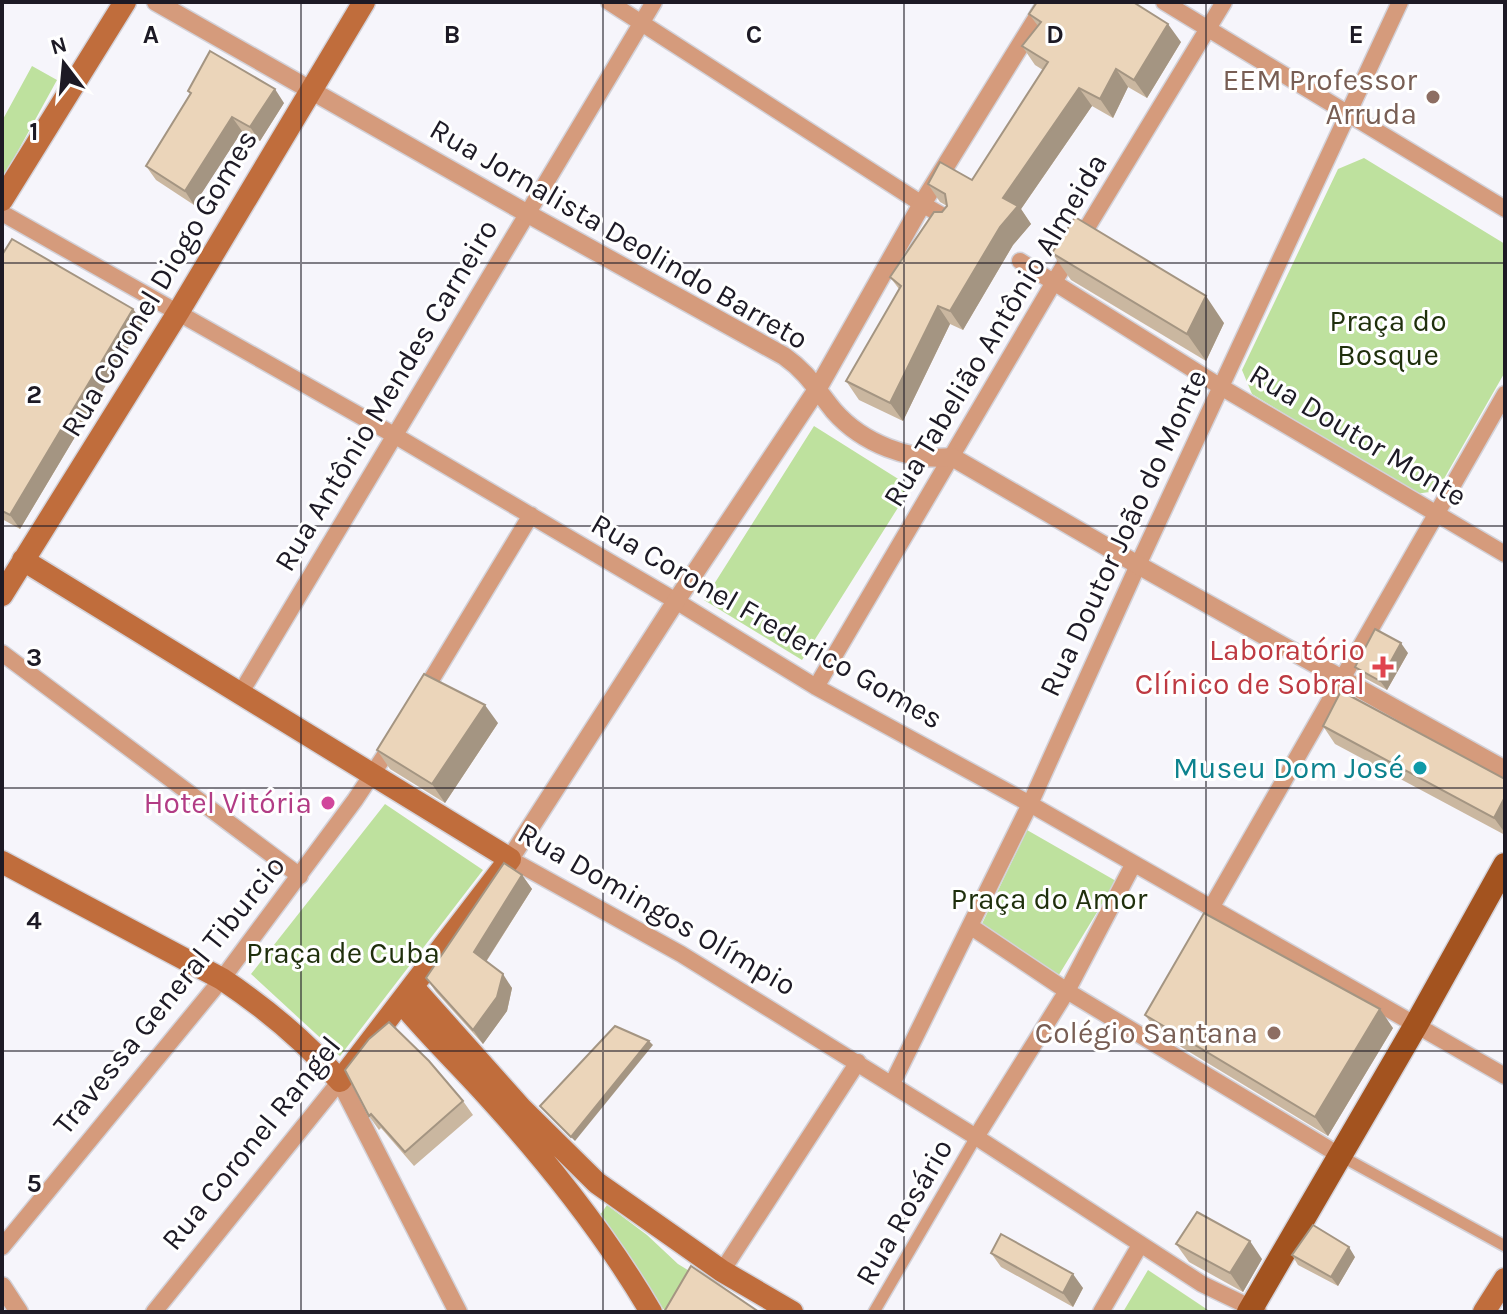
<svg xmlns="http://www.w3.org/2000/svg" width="1507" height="1314" font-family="Karla,sans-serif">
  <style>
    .green { fill: #bee19e }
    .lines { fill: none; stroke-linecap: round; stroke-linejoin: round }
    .pedestrian-casing { stroke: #d3d2d9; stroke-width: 14 }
    .minor-casing { stroke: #d3d2d9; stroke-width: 19 }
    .tertiary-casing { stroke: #d3d2d9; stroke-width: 21 }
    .secondary-casing { stroke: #d3d2d9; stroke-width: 25 }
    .primary-casing { stroke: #d3d2d9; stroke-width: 27 }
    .pedestrian { stroke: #d59b7c; stroke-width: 11 }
    .minor { stroke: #d59b7c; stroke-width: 16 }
    .tertiary { stroke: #d59b7c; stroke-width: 18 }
    .secondary { stroke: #c06d3c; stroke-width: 22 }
    .primary { stroke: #a3531f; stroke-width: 24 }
    .wall { fill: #cab7a0 }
    .shaded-wall { fill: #a49582 }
    .building { fill: #ebd5ba; stroke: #a49582; stroke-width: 2 }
    .grid { fill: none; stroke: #1d1a25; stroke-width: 2; stroke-opacity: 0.55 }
    .education-dot { fill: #8d6e63; stroke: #fff; stroke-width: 3 }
    .health-dot { fill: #e0444e; stroke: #fff; stroke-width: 3 }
    .culture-dot { fill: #0f9aa8; stroke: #fff; stroke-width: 3 }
    .hotel-dot { fill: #d1479c; stroke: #fff; stroke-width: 3 }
    .labels { text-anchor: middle; stroke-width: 6; stroke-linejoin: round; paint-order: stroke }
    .education-label { font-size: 30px; fill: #785e54; stroke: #fff; text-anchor: end }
    .street-label { font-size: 30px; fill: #1d1a25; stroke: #fff }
    .park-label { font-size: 30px; fill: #1f2f0c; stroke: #fff }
    .health-label { font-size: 30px; fill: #be3a42; stroke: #fff; text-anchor: end }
    .culture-label { font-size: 30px; fill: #0d838f; stroke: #fff; text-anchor: end }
    .hotel-label { font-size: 30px; fill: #b23c85; stroke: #fff; text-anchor: end }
    .grid-label { font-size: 26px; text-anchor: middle; font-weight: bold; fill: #1d1a25; stroke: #fff; stroke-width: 6; stroke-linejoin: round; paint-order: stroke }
  </style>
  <rect width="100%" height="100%" fill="#f6f5fb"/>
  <path class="green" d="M32,66L57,80L2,180V121Z
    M1364,158L1505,244V372L1437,491L1415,494L1252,394L1242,370L1338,169Z
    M814,426L911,487L802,660L704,600Z
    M385,804L483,870L340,1056L251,974Z
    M1027,830L1116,881L1057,978L979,930Z
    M607,1205L647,1235L678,1264L756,1312H666L613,1247L598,1218Z
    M1148,1270L1211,1312H1123Z"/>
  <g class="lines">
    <defs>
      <path id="pedestrian" d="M1339,1155L1505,1246
        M874,1312L976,1137"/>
      <path id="minor" d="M609,2L922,204L950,220
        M1164,2L1505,209
        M2,213L394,435L676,601L816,687L1030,804L1505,1076
        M1020,261L1221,387L1505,554
        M2,653L300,876
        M816,687L1054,282L1224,2
        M240,694L654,2
        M422,695L531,515
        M510,859L681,954L976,1137L1202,1284L1258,1311
        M1211,908L1505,394
        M970,926L1067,991L1339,1155
        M892,1084L1030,804L1138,565L1400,2
        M976,1137L1067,991L1133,865
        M2,1247L222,979L355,800L393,743
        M722,1271L858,1062
        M154,1312L340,1081
        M1101,1312L1140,1245"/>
      <path id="tertiary" d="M156,2L528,214L784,356C808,373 816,389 834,411C862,443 910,462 952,457L1138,565L1505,770
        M510,859L676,601L818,388L922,204L1047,2
        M340,1081L458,1312
        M2,1286L19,1312"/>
      <path id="secondary" d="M2,200L125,2
        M2,595L179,311L364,2
        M2,862L222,979C264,1007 307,1043 340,1081L510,859L23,560
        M413,987L521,1108L597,1183L722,1271L792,1312
        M402,1003C430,1037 463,1068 493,1102C551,1166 607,1237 651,1312
        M1484,1312L1505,1279"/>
      <path id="primary" d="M1249,1312L1416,1025L1505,865"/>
    </defs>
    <use href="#pedestrian" class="pedestrian-casing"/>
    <use href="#minor" class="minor-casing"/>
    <use href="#tertiary" class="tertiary-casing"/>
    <use href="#secondary" class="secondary-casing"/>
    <use href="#primary" class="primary-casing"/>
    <use href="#pedestrian" class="pedestrian"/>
    <use href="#minor" class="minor"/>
    <use href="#tertiary" class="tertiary"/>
    <use href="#secondary" class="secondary"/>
    <use href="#primary" class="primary"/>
  </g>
  <path class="wall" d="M1029,14L1181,42L1147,98L1128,87L1113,118L1092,106L1021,209L1031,224L1013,245L963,330L950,324L903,421L859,400L846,381L899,289L890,277L947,206L940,202L928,184L972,180L1043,70L1035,65L1022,46L1038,26Z
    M188,91L284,103L260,141L242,131L194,205L156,180L146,166L190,94Z
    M1052,253L1224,323L1206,361L1071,280Z
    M2,255L133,309L143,323L20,529L2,519Z
    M1408,653L1387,690L1361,676L1355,667Z
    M498,723L445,803L390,769L377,750Z
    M1323,726L1505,779V835L1335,744Z
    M522,875L532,889L486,962L512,988L507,1011L483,1044L436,992L426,978Z
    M1145,1015L1393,1028L1328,1136L1158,1033Z
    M345,1070L463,1101L473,1115L414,1166L381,1128L379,1130L369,1116Z
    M1176,1244L1262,1259L1243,1292L1189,1262Z
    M991,1253L1083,1288L1073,1307L1001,1267Z
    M1292,1255L1355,1257L1338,1286L1298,1265Z"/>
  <path class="shaded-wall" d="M1168,24L1181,42L1147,98L1134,80Z
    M1116,69L1128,87L1113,118L1100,99Z
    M1079,88L1092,106L1021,209L1031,224L1013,245L963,330L950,311L1003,198Z
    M275,89L284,103L260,141L250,127Z
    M232,117L242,131L194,205L185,191Z
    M1206,296L1224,323L1206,361L1187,334Z
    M938,306L950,324L903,421L890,403Z
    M133,309L143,323L20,529L10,515Z
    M1401,643L1408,653L1387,690L1380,681Z
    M485,705L498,723L445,803L432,784Z
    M1505,797V833L1494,818Z
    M522,875L532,889L483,966L474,952Z
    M503,974L512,988L507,1011L483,1044L473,1030Z
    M1380,1009L1393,1028L1328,1136L1315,1117Z
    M649,1041L653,1045L575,1141L571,1137Z
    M1250,1241L1262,1259L1243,1292L1230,1273Z
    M1349,1247L1355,1257L1338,1286L1331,1277Z
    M1073,1274L1083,1288L1073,1307L1063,1293Z"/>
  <path class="building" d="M1037,2H1133L1168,24L1134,80L1116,69L1100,99L1079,88L1003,198L1018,206L1000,227L950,311L938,306L890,403L846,381L901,286L890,277L934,212H942L947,206L945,194L928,184L940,162L972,180L1048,62L1022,46L1041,22L1029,14Z
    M210,51L275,89L250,127L232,117L185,191L146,166L191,93L188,91Z
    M1075,217L1206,296L1187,334L1052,253Z
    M12,239L133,309L10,515L2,511V255Z
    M1375,629L1401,643L1380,681L1355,667Z
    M424,674L485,705L432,784L377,750Z
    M1341,691L1505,779V797L1494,818L1323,726Z
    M504,863L522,875L474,952L503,974L497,997L473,1030L426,978Z
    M1204,913L1380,1009L1315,1117L1145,1015Z
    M389,1022L429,1061L463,1101L405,1152L371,1114L369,1116L345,1070L369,1039Z
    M615,1026L649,1041L571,1137L540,1106Z
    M1197,1212L1250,1241L1230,1273L1176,1244Z
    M1313,1225L1349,1247L1331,1277L1292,1255Z
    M1001,1234L1073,1274L1063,1293L991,1253Z
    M691,1266L759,1312H664Z"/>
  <path class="grid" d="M301,2V1312M603,2V1312M904,2V1312M1206,2V1312M2,263H1505M2,526H1505M2,788H1505M2,1051H1505"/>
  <g class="education-dot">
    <circle cx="1433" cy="97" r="8"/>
    <circle cx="1274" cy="1033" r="8"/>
  </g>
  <path class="health-dot" d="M1379 655h8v8h8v8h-8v8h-8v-8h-8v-8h8z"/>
  <circle class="culture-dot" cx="1420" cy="768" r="8"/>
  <circle class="hotel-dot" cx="328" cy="803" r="8"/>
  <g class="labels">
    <g class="education-label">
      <text x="1417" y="90">EEM Professor<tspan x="1417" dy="34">Arruda</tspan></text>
      <text x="1258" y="1043">Colégio Santana</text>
    </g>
    <g class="street-label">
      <text transform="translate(619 234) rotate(30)" y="10">Rua Jornalista Deolindo Barreto</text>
      <text transform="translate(159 283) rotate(-59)" y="10">Rua Coronel Diogo Gomes</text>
      <text transform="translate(995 330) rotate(-59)" y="10">Rua Tabelião Antônio Almeida</text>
      <text transform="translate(386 395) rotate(-59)" y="10">Rua Antônio Mendes Carneiro</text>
      <text transform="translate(1358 435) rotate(31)" y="10">Rua Doutor Monte</text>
      <text transform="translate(1123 533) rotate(-65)" y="10">Rua Doutor João do Monte</text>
      <text transform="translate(767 621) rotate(30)" y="10">Rua Coronel Frederico Gomes</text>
      <text transform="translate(657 909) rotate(30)" y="10">Rua Domingos Olímpio</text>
      <text transform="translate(169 995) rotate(-51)" y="10">Travessa General Tiburcio</text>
      <text transform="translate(251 1143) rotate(-51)" y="10">Rua Coronel Rangel</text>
      <text transform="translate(904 1212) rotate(-60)" y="10">Rua Rosário</text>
    </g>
    <g class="park-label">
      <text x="1388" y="331">Praça do<tspan x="1388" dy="34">Bosque</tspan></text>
      <text x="1049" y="909">Praça do Amor</text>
      <text x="343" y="963">Praça de Cuba</text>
    </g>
    <g class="health-label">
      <text x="1365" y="660">Laboratório<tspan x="1365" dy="34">Clínico de Sobral</tspan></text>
    </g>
    <g class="culture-label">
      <text x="1404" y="778">Museu Dom José</text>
    </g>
    <g class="hotel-label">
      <text x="312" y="813">Hotel Vitória</text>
    </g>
  </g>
  <g class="grid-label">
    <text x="151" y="43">A</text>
    <text x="452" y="43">B</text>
    <text x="754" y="43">C</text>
    <text x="1055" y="43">D</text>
    <text x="1356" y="43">E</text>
    <text x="34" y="140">1</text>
    <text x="34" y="403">2</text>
    <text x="34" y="666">3</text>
    <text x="34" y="929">4</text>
    <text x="34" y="1192">5</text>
  </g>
  <rect width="1507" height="1314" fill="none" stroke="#1d1a25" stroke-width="8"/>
  <g transform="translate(64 64) rotate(344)" stroke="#ffffff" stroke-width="6" paint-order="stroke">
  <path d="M0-6L14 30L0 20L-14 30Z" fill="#1d1a25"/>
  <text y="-12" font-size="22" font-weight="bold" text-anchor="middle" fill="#1d1a25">N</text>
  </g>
</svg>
